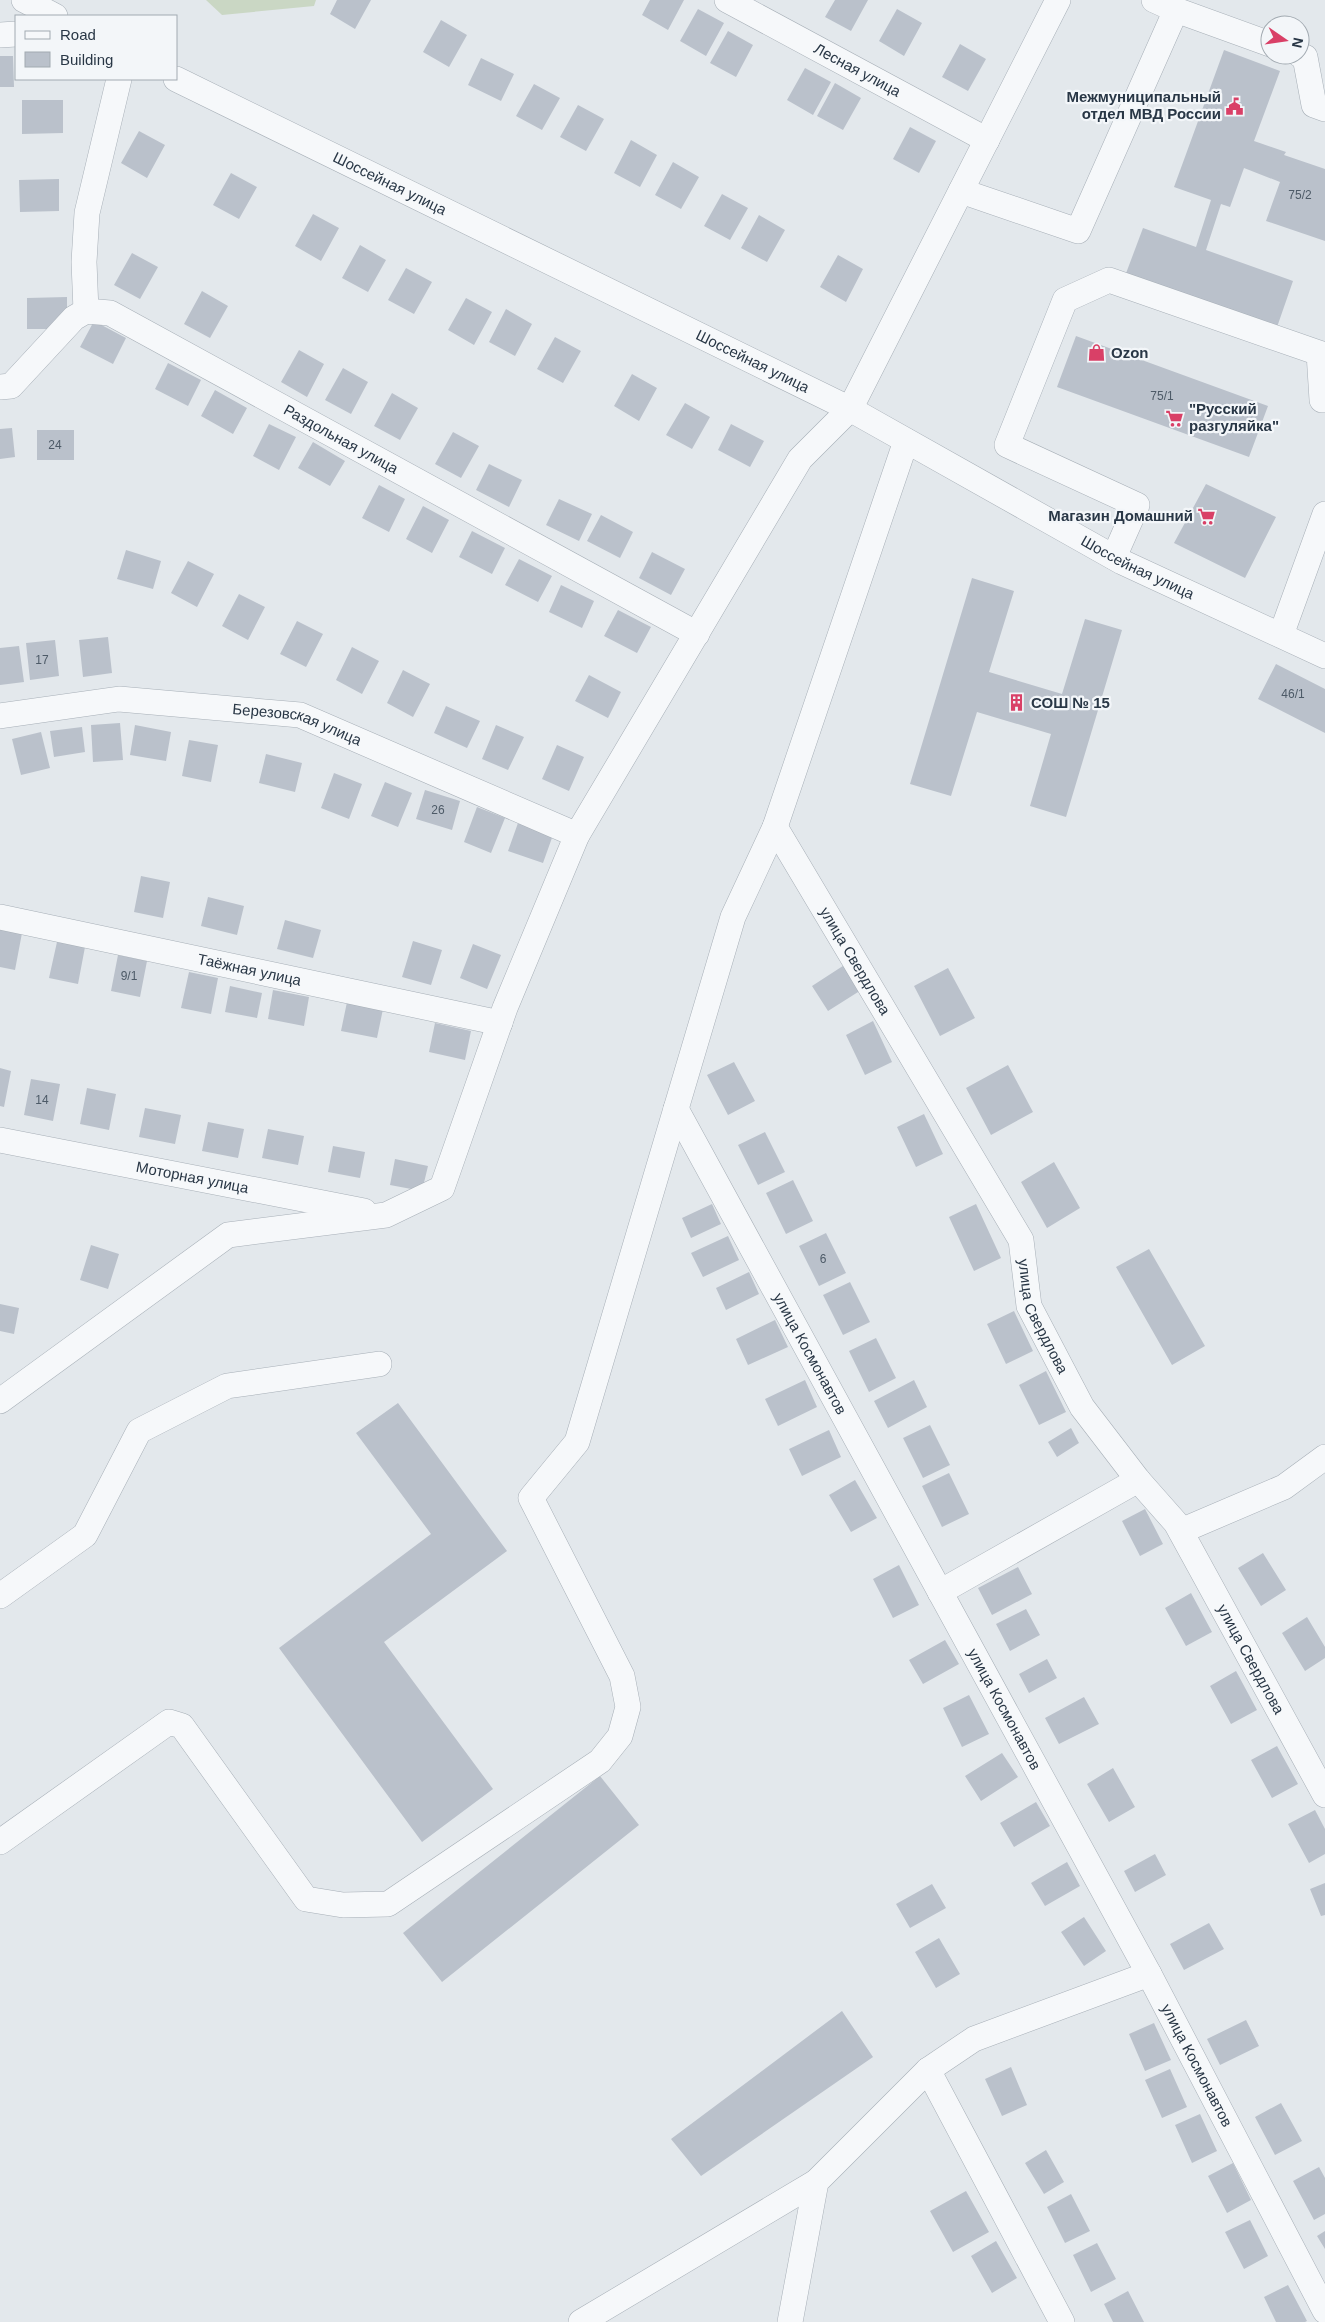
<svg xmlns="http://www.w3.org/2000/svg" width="1325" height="2322" font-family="Helvetica,sans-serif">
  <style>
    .green { fill: #cad7c4 }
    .building { fill: #bac1cb }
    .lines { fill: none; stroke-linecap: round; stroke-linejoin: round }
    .minor-casing { stroke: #a7afb7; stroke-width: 26 }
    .minor { stroke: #f6f8fa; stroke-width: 25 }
    .labels { text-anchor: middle; stroke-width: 4.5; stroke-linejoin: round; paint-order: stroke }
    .number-label { font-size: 12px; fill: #4d5a67 }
    .street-label { font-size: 15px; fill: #293746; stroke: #f3f6f9 }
    .poi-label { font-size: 15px; font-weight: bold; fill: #293746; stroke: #f3f6f9; text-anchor: start }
  </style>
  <rect width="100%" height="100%" fill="#e3e8ec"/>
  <path class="green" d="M206,0H316L314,6L222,15Z"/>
  <path class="building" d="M337,0H371L355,29L330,14Z
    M650,0H684L668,30L642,15Z
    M835,0H868L851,31L825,17Z
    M698,9L724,23L706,56L680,41Z
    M897,9L922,23L904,56L879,41Z
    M441,20L467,35L449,67L423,52Z
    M728,31L753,45L736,77L710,63Z
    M960,44L986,59L968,91L942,77Z
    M1224,50L1280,71L1254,141L1286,152L1284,155L1325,169V241L1266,221L1280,182L1244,168L1230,207L1221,204L1206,250L1293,281L1276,330L1125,276L1143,228L1196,247L1211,200L1174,187Z
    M0,56H13L14,87H0Z
    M481,58L514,74L501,101L468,85Z
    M805,68L831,82L813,115L787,100Z
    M835,83L861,98L843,130L817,116Z
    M534,84L560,98L542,130L516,116Z
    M22,100H63V133L22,134Z
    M578,105L604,119L586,151L560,137Z
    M910,127L936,141L919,173L893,159Z
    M139,131L165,145L147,178L121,163Z
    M631,140L657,155L640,187L614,173Z
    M673,162L699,177L681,209L655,195Z
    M231,173L257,187L239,219L213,205Z
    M59,179V211L20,212L19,180Z
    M722,194L748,208L730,240L704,226Z
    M313,214L339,228L321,261L295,246Z
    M759,215L785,230L767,262L741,248Z
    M360,245L386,260L368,292L342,278Z
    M132,253L158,267L140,299L114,285Z
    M838,255L863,269L846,302L820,287Z
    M406,268L432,282L414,314L388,300Z
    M202,291L228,306L210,338L184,324Z
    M67,297V329H27V298Z
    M466,298L492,312L474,345L448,330Z
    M506,309L532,324L515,356L489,342Z
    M94,321L126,338L113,364L80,347Z
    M1076,336L1268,406L1249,457L1057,387Z
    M555,337L581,351L563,383L537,369Z
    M299,350L324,364L307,397L281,382Z
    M168,363L201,380L188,406L155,389Z
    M343,368L368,382L351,414L325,400Z
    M632,374L657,388L639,421L614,406Z
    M215,390L247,408L233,434L201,416Z
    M392,393L418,408L400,440L374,426Z
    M685,403L710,417L692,449L666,435Z
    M269,424L296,437L279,470L253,456Z
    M731,424L764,441L750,467L718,450Z
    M12,428L15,457L0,459V429Z
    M37,430H74V460H37Z
    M453,432L479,446L461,478L435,464Z
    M313,442L345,461L330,486L298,468Z
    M489,464L522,480L509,507L476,490Z
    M1206,484L1276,517L1245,578L1174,543Z
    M379,485L405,499L389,532L362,518Z
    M559,499L592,514L579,541L546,525Z
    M423,506L449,520L432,553L406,539Z
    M601,515L633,532L620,558L587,541Z
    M472,531L505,548L492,574L459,557Z
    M126,550L161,561L153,589L117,579Z
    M652,552L685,569L671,595L639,578Z
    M519,559L552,576L538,602L505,585Z
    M188,561L214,574L197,607L171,593Z
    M972,578L1014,591L989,672L1062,694L1085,619L1122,630L1066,817L1030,806L1051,734L977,712L951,796L910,784Z
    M561,585L594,601L582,628L549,612Z
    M239,594L265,607L248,640L222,626Z
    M618,610L651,627L637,653L604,636Z
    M297,621L323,634L306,667L280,654Z
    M108,637L112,673L83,677L79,640Z
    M55,640L59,676L30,680L26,643Z
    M19,646L24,682L0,685V648Z
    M352,647L379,661L362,694L336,680Z
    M1276,664L1325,689V733L1258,699Z
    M403,670L430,684L413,717L387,703Z
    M589,675L621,692L608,718L575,701Z
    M446,706L480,721L467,748L434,733Z
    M120,723L123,760L93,762L91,725Z
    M135,725L171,732L166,761L130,755Z
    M496,725L524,737L508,770L482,759Z
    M82,727L85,752L54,757L50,731Z
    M41,732L50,768L21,775L12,739Z
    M189,740L218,745L211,782L182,776Z
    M557,745L584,757L569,791L542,779Z
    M266,754L302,763L295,792L259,783Z
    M334,773L362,784L349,819L321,808Z
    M385,782L412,793L398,827L371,816Z
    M425,790L460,801L452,830L416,819Z
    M477,807L505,818L491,853L464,842Z
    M518,823L553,835L543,863L508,851Z
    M141,876L170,882L163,918L134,912Z
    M208,897L244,906L237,935L201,926Z
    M285,920L321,930L313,958L277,949Z
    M0,929L22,933L15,970L0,967Z
    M413,941L442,950L431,985L402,977Z
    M57,942L85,947L78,984L49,978Z
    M473,944L501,955L487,989L460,978Z
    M118,955L147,961L140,997L111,991Z
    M849,962L866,987L828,1011L812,986Z
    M948,968L975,1018L940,1036L914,986Z
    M189,972L218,978L211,1014L181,1008Z
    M230,986L262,993L257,1018L225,1012Z
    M273,990L309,997L304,1026L268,1019Z
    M347,1002L383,1009L377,1038L341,1031Z
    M873,1021L892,1062L865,1075L846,1035Z
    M435,1023L471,1031L465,1060L429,1052Z
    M734,1062L755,1101L728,1115L707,1075Z
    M1008,1065L1033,1112L991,1135L966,1088Z
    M0,1068L11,1071L4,1107L0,1106Z
    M31,1079L60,1084L53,1121L24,1115Z
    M87,1088L116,1094L109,1130L80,1124Z
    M145,1108L181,1115L175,1144L139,1137Z
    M924,1114L943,1154L916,1167L897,1127Z
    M208,1122L244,1129L238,1158L202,1151Z
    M268,1129L304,1136L298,1165L262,1158Z
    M765,1132L785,1172L758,1185L738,1145Z
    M333,1146L365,1152L360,1178L328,1172Z
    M395,1159L428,1166L422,1191L390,1185Z
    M1054,1162L1080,1208L1047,1228L1021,1182Z
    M793,1180L813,1221L786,1234L766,1193Z
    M712,1204L721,1224L691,1238L682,1218Z
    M976,1204L1001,1258L974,1271L949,1217Z
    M826,1233L846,1273L819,1286L799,1246Z
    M728,1236L739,1260L703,1277L691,1253Z
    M91,1245L119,1254L108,1289L80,1280Z
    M1149,1249L1205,1346L1172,1365L1116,1267Z
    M749,1272L759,1294L726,1310L716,1288Z
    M850,1282L870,1322L843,1335L823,1295Z
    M0,1304L19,1308L14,1334L0,1331Z
    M1014,1311L1033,1351L1006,1364L987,1324Z
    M775,1320L788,1347L748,1365L736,1339Z
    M876,1338L896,1378L869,1392L849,1351Z
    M1046,1371L1066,1412L1039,1425L1019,1385Z
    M805,1380L817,1407L778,1426L765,1399Z
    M914,1380L927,1407L888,1428L874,1401Z
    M398,1403L507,1551L384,1642L493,1789L422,1842L279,1648L431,1534L356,1433Z
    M930,1425L950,1465L923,1478L903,1438Z
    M1071,1428L1079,1443L1057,1457L1048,1442Z
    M829,1430L841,1457L802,1476L789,1449Z
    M949,1473L969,1514L942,1527L922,1486Z
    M855,1480L877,1518L851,1532L829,1495Z
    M1145,1509L1163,1544L1140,1556L1122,1521Z
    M1263,1553L1286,1590L1261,1606L1238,1568Z
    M899,1565L919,1605L893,1618L873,1579Z
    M1018,1567L1032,1594L992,1615L978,1588Z
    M1191,1593L1212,1632L1186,1646L1165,1608Z
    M1026,1609L1040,1635L1010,1651L996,1624Z
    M1307,1617L1325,1647V1658L1305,1671L1282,1633Z
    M945,1640L959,1664L923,1684L909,1660Z
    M1047,1659L1057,1678L1029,1693L1019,1674Z
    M1236,1671L1257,1710L1231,1724L1210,1686Z
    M969,1695L989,1734L962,1747L943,1708Z
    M1084,1697L1099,1724L1059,1744L1045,1718Z
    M1277,1746L1298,1784L1272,1798L1251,1760Z
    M1002,1753L1018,1777L981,1801L965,1776Z
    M1113,1768L1135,1807L1109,1822L1087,1784Z
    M600,1776L639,1825L442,1982L403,1933Z
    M1036,1802L1050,1826L1014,1847L1000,1823Z
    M1315,1810L1325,1829V1854L1309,1863L1288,1824Z
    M1155,1854L1166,1875L1135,1892L1124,1871Z
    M1067,1862L1080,1886L1045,1906L1031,1883Z
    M1325,1883V1915L1321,1916L1310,1889Z
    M932,1884L946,1908L910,1928L896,1904Z
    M1084,1917L1106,1951L1084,1966L1061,1932Z
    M1209,1923L1224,1949L1184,1970L1170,1944Z
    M939,1938L960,1974L936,1988L915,1952Z
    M842,2011L873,2057L701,2176L671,2139Z
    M1246,2020L1259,2046L1220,2065L1207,2039Z
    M1154,2023L1171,2060L1145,2071L1129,2034Z
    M1011,2067L1027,2105L1002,2116L985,2079Z
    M1170,2069L1187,2107L1162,2118L1145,2080Z
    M1281,2103L1302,2141L1275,2155L1255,2117Z
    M1200,2114L1217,2151L1192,2163L1175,2125Z
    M1046,2150L1064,2182L1044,2194L1025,2163Z
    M1233,2163L1251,2200L1227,2213L1208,2176Z
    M1319,2167L1325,2178V2214L1314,2220L1293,2181Z
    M966,2191L989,2232L953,2252L930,2211Z
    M1071,2194L1090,2231L1065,2243L1047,2207Z
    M1250,2220L1268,2256L1244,2269L1225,2232Z
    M1325,2231V2249L1317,2236Z
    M996,2241L1017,2278L992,2293L971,2256Z
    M1097,2243L1116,2279L1091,2292L1073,2255Z
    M1288,2285L1307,2321L1305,2322H1276L1264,2297Z
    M1128,2291L1144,2322H1113L1104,2304Z"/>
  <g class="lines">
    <defs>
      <g id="minor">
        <path d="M24,0L55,16"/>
        <path id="s1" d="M727,0L987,140"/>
        <path d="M1176,10L1270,44"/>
        <path d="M0,35L16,34"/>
        <path d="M1300,55L1305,57L1314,105L1325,109"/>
        <path id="s2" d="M176,79L850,409L1122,562L1325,656"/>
        <path d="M961,191L1078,231L1176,10L1154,0"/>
        <path d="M86,311L84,262L87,213L119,79"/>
        <path id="s3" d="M0,387L11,386L74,318L86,311L110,313L697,634"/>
        <path d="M1114,557L1137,505L1007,445L1065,300L1109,280L1319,353L1322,400H1325"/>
        <path d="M1281,635L1325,514"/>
        <path id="s4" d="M0,716L119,699L300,715L577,835"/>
        <path id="s5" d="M775,827L1021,1240L1029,1306L1082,1407L1138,1480L1176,1523L1325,1795"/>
        <path id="s6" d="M0,917L500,1023"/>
        <path id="s7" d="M676,1109L1149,1974L1325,2311"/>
        <path id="s8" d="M0,1140L364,1211"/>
        <path d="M0,1401L228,1235L386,1215L442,1188L505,1008L577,835L800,459L850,409L1058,0"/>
        <path d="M1181,1531L1284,1487L1325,1457"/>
        <path d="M940,1592L1138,1480"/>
        <path d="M0,1596L85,1535L139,1431L227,1386L379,1364"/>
        <path d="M0,1842L169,1722L182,1726L306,1899L343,1905L388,1904L600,1761L620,1736L628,1707L622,1676L531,1498L577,1442L733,917L775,827L906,441"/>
        <path d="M928,2070L1062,2322"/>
        <path d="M581,2322L816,2182"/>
        <path d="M790,2322L816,2182L928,2070L974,2039L1149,1974"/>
      </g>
    </defs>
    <use href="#minor" class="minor-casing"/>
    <use href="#minor" class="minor"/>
  </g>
  <defs>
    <symbol id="civic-bare" viewBox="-9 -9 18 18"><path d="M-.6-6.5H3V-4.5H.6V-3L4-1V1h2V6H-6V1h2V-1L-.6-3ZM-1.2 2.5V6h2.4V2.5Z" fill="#d94067" stroke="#f3f6f9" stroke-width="2.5" paint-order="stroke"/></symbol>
    <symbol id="shop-bare" viewBox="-9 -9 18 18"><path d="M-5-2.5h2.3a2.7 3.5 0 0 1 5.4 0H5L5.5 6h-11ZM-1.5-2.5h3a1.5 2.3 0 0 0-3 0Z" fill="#d94067" stroke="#f3f6f9" stroke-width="2.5" paint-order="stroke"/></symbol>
    <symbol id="supermarket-bare" viewBox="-9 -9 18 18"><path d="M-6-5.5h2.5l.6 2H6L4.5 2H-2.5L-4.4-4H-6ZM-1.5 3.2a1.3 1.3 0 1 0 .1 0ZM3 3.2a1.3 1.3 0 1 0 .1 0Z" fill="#d94067" stroke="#f3f6f9" stroke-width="2.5" paint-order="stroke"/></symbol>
    <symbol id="building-bare" viewBox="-9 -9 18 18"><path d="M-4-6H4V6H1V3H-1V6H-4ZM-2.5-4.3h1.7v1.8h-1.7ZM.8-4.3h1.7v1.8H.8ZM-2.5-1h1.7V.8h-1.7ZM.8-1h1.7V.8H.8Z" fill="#d94067" stroke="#f3f6f9" stroke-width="2.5" paint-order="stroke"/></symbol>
  </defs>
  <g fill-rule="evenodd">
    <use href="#civic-bare" x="1222" y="94" width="25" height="25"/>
    <use href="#shop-bare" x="1084" y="340" width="25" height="25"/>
    <use href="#supermarket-bare" x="1162" y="406" width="25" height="25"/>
    <use href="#supermarket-bare" x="1194" y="504" width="25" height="25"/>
    <use href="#building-bare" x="1004" y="690" width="25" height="25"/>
  </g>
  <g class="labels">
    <g class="number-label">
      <text x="1300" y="199">75/2</text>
      <text x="1162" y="400">75/1</text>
      <text x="55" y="449">24</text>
      <text x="42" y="664">17</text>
      <text x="1293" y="698">46/1</text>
      <text x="438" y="814">26</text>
      <text x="129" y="980">9/1</text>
      <text x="42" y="1104">14</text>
      <text x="823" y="1263">6</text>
    </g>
    <g class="street-label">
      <text dy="5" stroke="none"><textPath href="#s1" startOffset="148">Лесная улица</textPath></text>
      <text dy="5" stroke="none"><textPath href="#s2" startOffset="238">Шоссейная улица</textPath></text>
      <text dy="5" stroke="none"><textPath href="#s2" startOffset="642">Шоссейная улица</textPath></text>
      <text dy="5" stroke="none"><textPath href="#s3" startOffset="405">Раздольная улица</textPath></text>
      <text dy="5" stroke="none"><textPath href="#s2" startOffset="1079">Шоссейная улица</textPath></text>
      <text dy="5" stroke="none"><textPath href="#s4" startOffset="301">Березовская улица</textPath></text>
      <text dy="5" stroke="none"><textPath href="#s5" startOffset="156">улица Свердлова</textPath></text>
      <text dy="5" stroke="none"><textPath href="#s6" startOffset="255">Таёжная улица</textPath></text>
      <text dy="5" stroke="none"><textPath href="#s8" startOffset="196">Моторная улица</textPath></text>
      <text dy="5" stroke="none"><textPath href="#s5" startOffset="561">улица Свердлова</textPath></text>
      <text dy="5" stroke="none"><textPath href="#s7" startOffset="279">улица Космонавтов</textPath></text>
      <text dy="5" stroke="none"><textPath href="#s5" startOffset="966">улица Свердлова</textPath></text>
      <text dy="5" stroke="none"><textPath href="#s7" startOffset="684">улица Космонавтов</textPath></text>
      <text dy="5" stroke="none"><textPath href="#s7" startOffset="1089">улица Космонавтов</textPath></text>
    </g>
    <g class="poi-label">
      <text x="1221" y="102" text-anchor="end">Межмуниципальный<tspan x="1221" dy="17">отдел МВД России</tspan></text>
      <text x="1111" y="358">Ozon</text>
      <text x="1189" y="414">"Русский<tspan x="1189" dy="17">разгуляйка"</tspan></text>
      <text x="1193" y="521" text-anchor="end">Магазин Домашний</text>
      <text x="1031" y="708">СОШ № 15</text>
    </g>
  </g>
  <rect x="15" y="15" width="162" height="65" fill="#f3f6f9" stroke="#a2aab1"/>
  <rect x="25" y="31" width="25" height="8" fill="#f6f8fa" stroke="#a2aab1"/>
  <text x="60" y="40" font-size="15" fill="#293746">Road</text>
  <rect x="25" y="52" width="25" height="15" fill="#bac1cb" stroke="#a2aab1"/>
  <text x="60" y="65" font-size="15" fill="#293746">Building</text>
  <g transform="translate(1285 40) rotate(103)"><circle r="24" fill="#f3f6f9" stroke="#a2aab1"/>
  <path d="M0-4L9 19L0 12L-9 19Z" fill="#d94067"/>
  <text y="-8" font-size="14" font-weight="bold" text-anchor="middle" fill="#293746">N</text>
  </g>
</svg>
